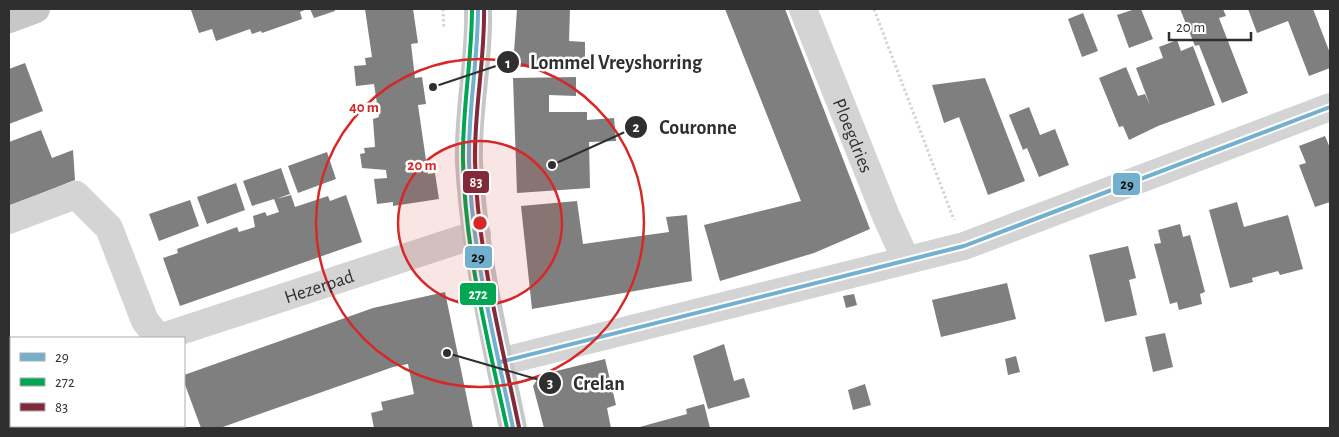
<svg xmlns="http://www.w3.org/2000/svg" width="1339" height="437" font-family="'Alegreya Sans',sans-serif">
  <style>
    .building { fill: #7f7f7f }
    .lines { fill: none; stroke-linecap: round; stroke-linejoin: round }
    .path { stroke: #d4d4d4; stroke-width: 3; stroke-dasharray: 2.5 2.5; stroke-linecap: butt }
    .minor { stroke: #d4d4d4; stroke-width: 28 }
    .major { stroke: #c7c7c7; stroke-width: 28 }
    .bus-1-casing { stroke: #fff; stroke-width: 8 }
    .bus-2-casing { stroke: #fff; stroke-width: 8 }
    .bus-3-casing { stroke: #fff; stroke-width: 8 }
    .bus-1 { stroke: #72b0cd; stroke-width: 4 }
    .bus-2 { stroke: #00a651; stroke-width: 4 }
    .bus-3 { stroke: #822a3a; stroke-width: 4 }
    .ring { fill: none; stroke: #d62828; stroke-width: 2.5 }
    .labels { text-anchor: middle; stroke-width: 5; stroke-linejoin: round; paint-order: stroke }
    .street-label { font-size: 19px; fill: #2f2f2f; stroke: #fff }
    .centre { fill: #d62828; stroke: #fff; stroke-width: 2.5 }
    .ring-label { font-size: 15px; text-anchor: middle; font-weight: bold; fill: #d62828; stroke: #fff; stroke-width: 5; stroke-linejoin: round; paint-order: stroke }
    .leader { fill: none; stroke: #2f2f2f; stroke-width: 2 }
    .callout-dot { fill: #2f2f2f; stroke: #fff; stroke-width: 2 }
    .mark-label { font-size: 15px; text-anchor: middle; font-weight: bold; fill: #fff }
    .callout-label { font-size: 20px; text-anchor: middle; font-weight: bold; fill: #2f2f2f; stroke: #fff; stroke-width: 5; stroke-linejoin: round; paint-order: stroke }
    .line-badge { stroke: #fff; stroke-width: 2 }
    .badge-label { font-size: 14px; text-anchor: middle; font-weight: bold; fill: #fff }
    .pale-badge-label { font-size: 14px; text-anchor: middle; font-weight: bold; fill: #111 }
  </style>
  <rect width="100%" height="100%" fill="#fff"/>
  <path class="building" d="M196,9H307L300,12L302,19L262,33L261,31L252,34L250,29L216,41L212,29L199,33L191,10Z
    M310,9H334L335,11L314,18Z
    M365,9H413L418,43L411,44L415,78L422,77L426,104L418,105L428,174L435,173L439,199L393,206V202L377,204L374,179L387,178L386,170L362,168L360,154L365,153L364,148L375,147L373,119L379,117L374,84L356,86L354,66L366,65L365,58L372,57Z
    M517,9H570L569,41L585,42V66L513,67Z
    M725,9H785L870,229L814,253L720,281L704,225L801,201Z
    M1135,9H1141L1153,39L1129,48L1117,15Z
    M1180,9H1223L1226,16L1219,18L1248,93L1222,103L1199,45L1195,46Z
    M1248,9H1313L1330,53V68L1309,76L1288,21L1257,33Z
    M1083,13L1098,51L1082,57L1068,19Z
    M1177,40L1181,51L1193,46L1215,105L1158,126L1129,140L1123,126L1119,127L1099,78L1126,67L1138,96L1145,94L1150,105L1136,68L1163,58L1159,47Z
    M25,63L43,111L9,124V69Z
    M576,77V96L549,95V112H587V120L614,118L616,141L589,142L590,188L517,193L513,78Z
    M985,78L1025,181L988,195L959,117L944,123L932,85Z
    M1029,107L1040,135L1055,129L1069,165L1039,177L1027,148L1023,150L1009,115Z
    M41,130L52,158L73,150L75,180L9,206V142Z
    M1325,136L1330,148V202L1315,207L1299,165L1306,163L1299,146Z
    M327,152L336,179L298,193L288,166Z
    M281,168L290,194L276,199L291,195L295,207L328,196L330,201L346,195L362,242L180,306L163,258L178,253L177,249L237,227L239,232L255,227L253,216L265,212L267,216L279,212L274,199L252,206L243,181Z
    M236,183L245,210L207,224L197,197Z
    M190,200L199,226L159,241L149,214Z
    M577,201L583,244L669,232L666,217L687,215L692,281L532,309L521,206Z
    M1237,202L1244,227L1288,215L1303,269L1280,275L1278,271L1252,278L1253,282L1230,288L1209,210Z
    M1180,224L1183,237L1190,235L1205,292L1200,294L1202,304L1179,310L1177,302L1170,304L1154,244L1161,243L1158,230Z
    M1128,246L1136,278L1129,280L1137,315L1105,322L1089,255Z
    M1007,283L1016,319L941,337L932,300Z
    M445,292L473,428H374L371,413L383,410L381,402L414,394L408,364L393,367L220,428H201L184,382V375L373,308Z
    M854,294L857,305L846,308L843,296Z
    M1165,333L1173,367L1153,372L1145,337Z
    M724,344L734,381L744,378L750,397L708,409L693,356Z
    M1016,356L1020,372L1008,375L1005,359Z
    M605,359L616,405L607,408L611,428H544L533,386L540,375Z
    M865,384L871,405L853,410L848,390Z
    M704,404L710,428H636L687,414L686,409Z"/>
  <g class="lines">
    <path class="path" d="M443,9L444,29
      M874,9L954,220"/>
    <g class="minor">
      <path id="s1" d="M803,9L886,216L906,260"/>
      <path id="s2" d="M9,220L76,195L109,228L145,321L159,338L477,234"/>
      <path d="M500,362L964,246L1330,107"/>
    </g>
    <path class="major" d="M478,9C480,60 467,111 469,163C474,252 495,341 513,428
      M9,19L36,9"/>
    <defs>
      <path id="bus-1" d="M478,9C478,60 468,110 469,161C471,251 495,341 513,428
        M500,362L964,246L1330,107"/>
      <path id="bus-2" d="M472,9C472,60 462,110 463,161C465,251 488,341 507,428"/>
      <path id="bus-3" d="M484,9C485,60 474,110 475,161C477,250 501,340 519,427"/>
    </defs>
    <use href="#bus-1" class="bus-1-casing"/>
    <use href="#bus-2" class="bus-2-casing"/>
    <use href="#bus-3" class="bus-3-casing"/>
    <use href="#bus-1" class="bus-1"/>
    <use href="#bus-2" class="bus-2"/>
    <use href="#bus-3" class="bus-3"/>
  </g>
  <circle cx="480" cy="223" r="82" fill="#d62828" fill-opacity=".12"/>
  <g class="ring">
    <circle cx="480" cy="223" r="82"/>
    <circle cx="480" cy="223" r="164"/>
  </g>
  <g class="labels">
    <g class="street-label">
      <text dy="7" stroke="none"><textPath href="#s1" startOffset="136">Ploegdries</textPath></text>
      <text dy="7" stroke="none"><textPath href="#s2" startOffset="408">Hezerpad</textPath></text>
    </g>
  </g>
  <circle cx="480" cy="223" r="8" class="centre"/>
  <g class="ring-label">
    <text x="364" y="112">40 m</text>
    <text x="422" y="170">20 m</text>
  </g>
  <path class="leader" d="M433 87L508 62M552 165L636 127M447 353L550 383"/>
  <g class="callout-dot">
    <circle cx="433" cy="87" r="5"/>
    <circle cx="552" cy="165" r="5"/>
    <circle cx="447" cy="353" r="5"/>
    <circle cx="508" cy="62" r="12"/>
    <circle cx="636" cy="127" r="12"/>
    <circle cx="550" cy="383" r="12"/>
  </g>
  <g class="mark-label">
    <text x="508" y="68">1</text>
    <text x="636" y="132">2</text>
    <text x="550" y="388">3</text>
  </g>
  <g class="callout-label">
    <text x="616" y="69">Lommel Vreyshorring</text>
    <text x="698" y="134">Couronne</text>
    <text x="599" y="390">Crelan</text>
  </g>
  <g class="line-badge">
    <rect x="462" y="170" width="28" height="24" rx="5" fill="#822a3a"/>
    <rect x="1112" y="172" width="29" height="24" rx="5" fill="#72b0cd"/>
    <rect x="464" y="245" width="29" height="24" rx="5" fill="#72b0cd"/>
    <rect x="459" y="282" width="38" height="24" rx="5" fill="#00a651"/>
  </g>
  <g class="badge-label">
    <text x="476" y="187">83</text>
    <text x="478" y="299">272</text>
  </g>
  <g class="pale-badge-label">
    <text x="1127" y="189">29</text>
    <text x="478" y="262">29</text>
  </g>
  <rect width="1339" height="437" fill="none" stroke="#2f2f2f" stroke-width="20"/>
  <rect x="10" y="337" width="175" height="90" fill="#ffffff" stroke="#acacac"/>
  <rect x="20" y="353" width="25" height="8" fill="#72b0cd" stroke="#acacac"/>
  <text x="55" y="362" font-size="15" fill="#2f2f2f">29</text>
  <rect x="20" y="378" width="25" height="8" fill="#00a651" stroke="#acacac"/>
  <text x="55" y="387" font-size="15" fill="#2f2f2f">272</text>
  <rect x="20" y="403" width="25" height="8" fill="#822a3a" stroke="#acacac"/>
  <text x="55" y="412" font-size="15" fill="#2f2f2f">83</text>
  <path d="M1169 32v8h82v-8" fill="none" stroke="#2f2f2f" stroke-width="2.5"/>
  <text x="1176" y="32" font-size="15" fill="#2f2f2f" stroke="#ffffff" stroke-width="4" paint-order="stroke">20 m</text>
</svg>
